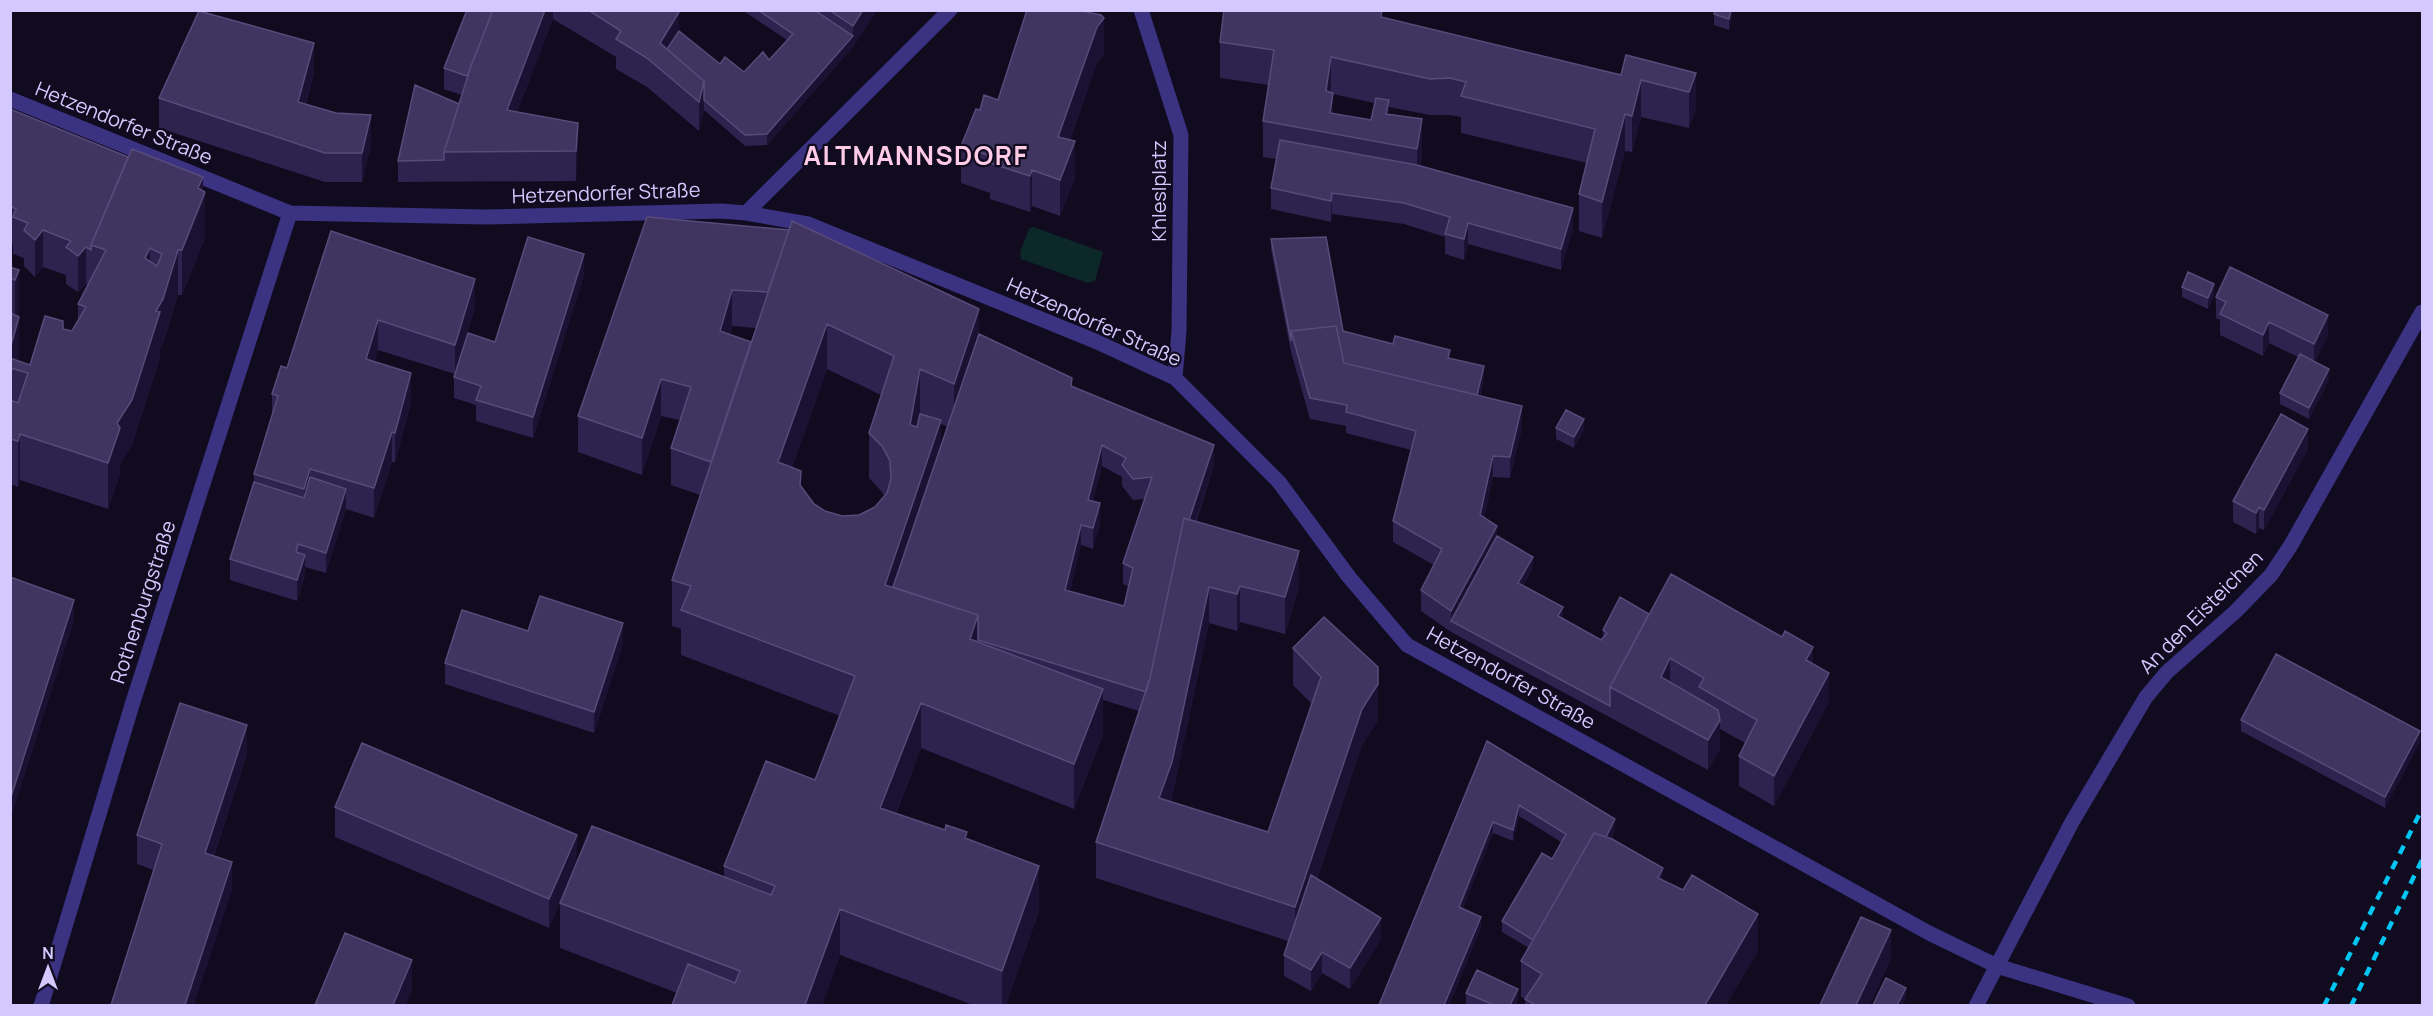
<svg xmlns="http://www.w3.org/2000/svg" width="2433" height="1016" font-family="Manrope,sans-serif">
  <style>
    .green { fill: #0d2829 }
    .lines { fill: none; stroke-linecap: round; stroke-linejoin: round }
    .minor { stroke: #3c3282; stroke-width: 15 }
    .rail { stroke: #00c6f4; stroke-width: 4.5; stroke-dasharray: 9 8; stroke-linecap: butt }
    .wall { fill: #2e224e; fill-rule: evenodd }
    .shaded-wall { fill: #1b1133 }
    .building { fill: #403461; stroke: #574b7a; stroke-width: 1.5; fill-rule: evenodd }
    .labels { text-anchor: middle; stroke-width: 4.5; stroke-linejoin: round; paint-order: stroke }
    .street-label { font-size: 20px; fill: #d4c9ff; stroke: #100b1f }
    .district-label { font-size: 26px; font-weight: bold; letter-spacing: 1.5px; fill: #ffcbe7; stroke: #100b1f }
  </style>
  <rect width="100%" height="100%" fill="#100b1f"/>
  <path class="green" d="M1033,227L1103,252L1095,281L1088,283L1021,259L1020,252L1029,229Z"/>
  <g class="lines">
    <path class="minor" d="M1141,10L1181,135L1179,331L1175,378
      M10,99L290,213L486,217L721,211L746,213L808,224L1095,341L1175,378L1279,482L1349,577L1407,645L1929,933L1997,966L2128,1006
      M746,213L950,10
      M41,1006L132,705L290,213
      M1976,1006L2072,822L2146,697L2167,672L2235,612L2271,575L2291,545L2422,312"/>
    <path class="rail" d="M2324,1006L2422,809
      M2351,1006L2422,860"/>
  </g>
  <path class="wall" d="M467,10H677L679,31L720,64L744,72L769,60L787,40L742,10H877L853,47L767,145L745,146L704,110L699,131L647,87L616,69V57L553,19L517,112L578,123L576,181L398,182V161L459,104L462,95L444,89V68Z
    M1732,10V16L1729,30L1714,25V14Z
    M1086,12L1104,54L1097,63L1070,140L1075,178L1060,216L1032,206L1030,212L990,199V193L961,183V146L980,110L998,100Z
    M1382,18L1621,75L1696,73V109L1689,128L1641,117L1632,152L1625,151L1602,238L1579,231V194L1587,163L1461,133V117L1450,115H1430L1389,107V115L1422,156L1420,166L1573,229L1561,270L1468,244L1464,260L1445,254V237L1404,224L1332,214L1331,222L1271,209V188L1276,159L1263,157V121L1269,85L1220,78V42ZM1333,94L1374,103L1371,120L1333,114Z
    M314,72L306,104L371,145L362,182H325L159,128V98Z
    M10,109L203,191L205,238L182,295H178L163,344L160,349V358L132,445L120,464V474L108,509L20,480L18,487L10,484V267L19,270V361L30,365L63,329L72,331L78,321V304L88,285L86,284L78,292L66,284V275L43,267L35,277L24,266V258L13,254V244L10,243Z
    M647,217L979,334L1214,466L1196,522L1299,587L1285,634L1240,622L1237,631L1209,623L1171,802L1268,832L1312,704L1293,685V648L1378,720L1362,745L1317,879L1381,939L1350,989L1322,973L1311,991L1284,976V955L1288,941L1096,878V842L1139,711L1103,700V735L1074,809L921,748L896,814L967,839L1039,911L1006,1005H973L840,955L822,1005L677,993L560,948V903L549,928L335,837V807L577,863L724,877V866L815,780L840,716L681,655V629L672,626V580L700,495L671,485V448L680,420L661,416L642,475L578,452V416ZM732,326L756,328L751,342L730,335ZM827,369L881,395L869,433V478L882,492L884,496L875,507L859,515L842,516L825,511L814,504L801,487L792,468ZM941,424L948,427L941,446ZM1102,466L1122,477V486L1133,500L1145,499L1123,563V584L1129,587L1124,606L1070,591L1081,545L1093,549L1100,524L1093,501Z
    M331,231L475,308L460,356L495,342L584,275L533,438L476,421V405L454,398V377L455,374L378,350L374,362L411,403L395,462H392L374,518L346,509L326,573L305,567V576L297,601L230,580V559L254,482V474L272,415V394L287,368Z
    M1271,239L1343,331L1450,358L1484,377L1480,396L1522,427L1510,478L1493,477L1484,518L1497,536L1533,568L1523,586L1562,618L1601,640L1603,637V630L1649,614L1813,664L1829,702L1774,806L1739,786V756L1745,743L1720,729V749L1708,770L1451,632L1421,611V590L1434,565L1393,542V521L1411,450L1346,433V426L1310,419L1291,352L1271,250Z
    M2182,287L2214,295L2208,309L2182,297Z
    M2216,297L2328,335L2315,362L2329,380L2309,419L2280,404V393L2298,357L2269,343L2263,356L2220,335V320L2216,318Z
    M1556,428L1584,430L1574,448L1556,439Z
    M2308,449L2264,530L2259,528L2256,534L2233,522V501Z
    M528,631L623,644L594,733L445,684V663Z
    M2241,720L2420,742L2385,808L2241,731Z
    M1487,741L1615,830L1611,839L1663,881L1758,951L1726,1005H1525V999L1521,997V961L1529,948L1502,932V921L1552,859L1561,842L1519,816L1513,841L1493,833L1463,908L1481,928L1449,1005H1379Z
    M247,754L214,856L232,891L154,870L137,864V835Z
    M1466,993L1518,1000L1515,1005H1470L1466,1004Z"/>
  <path class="shaded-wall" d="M545,10H553V19L507,140V110Z
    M863,10H877L853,47V26Z
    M1731,10H1732V16L1729,30V19Z
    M679,12V42L664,65L660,43Z
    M1104,18V54L1097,63L1058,173V137L1097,27Z
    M853,36V47L767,145V134Z
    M314,43V72L298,131V102Z
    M1331,57V94L1326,91Z
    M1696,73V109L1689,128V92Z
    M1641,80V117L1632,152V116Z
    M704,81V110L699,131V102Z
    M1333,93V129L1330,113Z
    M1389,100V137L1386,114Z
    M1625,114V151L1602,238V202Z
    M371,115V145L362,182V153Z
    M1422,119V156L1417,186V149Z
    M578,123V153L576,181V151Z
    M1075,141V178L1060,216V180Z
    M1032,170V206L1030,212V176Z
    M203,177V197L205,192V238L182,295V250L198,188Z
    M1332,193V214L1331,222V201Z
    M1573,208V229L1561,270V249Z
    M1468,223V244L1464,260V239Z
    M43,230V267L35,277V240Z
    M86,247V284L78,292V256Z
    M150,248V293L145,258Z
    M178,250V295L163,344L160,349V358L132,445L120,464V474L108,509V463L117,423L156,311Z
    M584,254V275L533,438V417Z
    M19,270V315L15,325V280Z
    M475,279V308L455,374V345Z
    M2214,284V295L2208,309V298Z
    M732,290V326L720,368V331Z
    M979,309V355L954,429V384Z
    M2328,315V335L2314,365V344Z
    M19,317V363L10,368V349Z
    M378,320V350L366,389V359Z
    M2269,322V343L2263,356V335Z
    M827,324V369L778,508V462Z
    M1484,366V377L1475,415V404Z
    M920,369V414L910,471V425Z
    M2329,369V380L2309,419V408Z
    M411,373V403L395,462V433Z
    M661,379V416L642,475V438Z
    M1522,406V427L1510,478V457Z
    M1584,419V430L1574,448V437Z
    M941,420V466L891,611L885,585Z
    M2308,429V449L2264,530V510Z
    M392,432V462L374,518V488Z
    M20,434V480L18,487V441Z
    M1102,445V466L1088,520V500Z
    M1214,445V466L1184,555V534Z
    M1493,456V477L1480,536V515Z
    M310,469V498L304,519V489Z
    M346,489V510L326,573V553Z
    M1100,503V524L1093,549V528Z
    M2259,507V528L2256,534V513Z
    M1081,525V545L1065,611V590Z
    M1497,526V547L1451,621V611Z
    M1299,551V587L1285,634V597Z
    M305,555V576L297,601V580Z
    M1533,557V568L1518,594V583Z
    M1240,586V622L1237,631V594Z
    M1209,587V623L1172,799L1159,834V798Z
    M74,600V621L10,821V800Z
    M1563,607V618L1558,616Z
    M978,615V661L970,639Z
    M623,623V644L594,733V712Z
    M1813,647V677L1806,660Z
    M1670,658V687L1661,677Z
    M1829,673V702L1774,806V776Z
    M1378,684V720L1362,745L1295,943V907L1362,709Z
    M1103,689V735L1074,809V764Z
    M921,703V748L880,854V808Z
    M1720,720V749L1708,770V740Z
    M247,725V754L205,882V853Z
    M2420,731V742L2385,808V797Z
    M1519,805V816L1513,841V830Z
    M1615,819V830L1544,958V947Z
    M1493,822V833L1459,918V907Z
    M577,835V864L549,928V899Z
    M232,862V891L194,1005H185Z
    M1039,866V911L1006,1005H1002V971Z
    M1663,868V904L1658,878Z
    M840,909V955L822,1005H805Z
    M1758,914V951L1726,1005H1705Z
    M1481,917V928L1449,1005H1444Z
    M1381,918V939L1350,989V968Z
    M1891,930V960L1870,1005H1856Z
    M1322,952V973L1311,991V970Z
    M412,960V990L406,1005H393Z
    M1906,988V999L1903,1005H1897Z
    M1518,989V1000L1515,1005H1510Z"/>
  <path class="building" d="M467,10H493L467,76L444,68Z
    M493,10H545L507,110L578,123L576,151L444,152L470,69Z
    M588,10H677L679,12L660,43L704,81L699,102L647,58L616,39L621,31Z
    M758,10H814L853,36L767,134L745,135L704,100V81L667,49L679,31L720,64L725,57L744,72L763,52L769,60L793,34Z
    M829,10H863L853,26Z
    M1027,10H1086V12L1101,15L1104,18L1097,27L1058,137L1075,141L1060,180L1032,170L1030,176L990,163V156L961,146L976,109L980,110L984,95L998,100Z
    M1224,10H1382L1381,17L1621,75L1626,55L1696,73L1689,92L1641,80L1632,116L1625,114L1602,202L1579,194L1595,129L1461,96L1466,82L1450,78L1430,79L1331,57L1326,91L1333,93L1330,113L1371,120L1376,98L1389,100L1386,114L1422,119L1417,149L1263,121L1274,50L1220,42Z
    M1715,10H1731L1729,19L1714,14Z
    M199,11L314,43L298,102L336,113L371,115L362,153H325L159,98Z
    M415,85L459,104L444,152V160L398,161Z
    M10,109L128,157L91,245V250L86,247L78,256L66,247L71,241L43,230L35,240L24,230L28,223L13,217L16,209L10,206Z
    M1280,140L1417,165L1573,208L1561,249L1468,223L1464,239L1445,234L1450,217L1404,203L1332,193L1331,201L1271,188Z
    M132,149L203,177L198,188L205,192L182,250H178L163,299L156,311L160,312L132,400L117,423L120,428L108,463L20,434L18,441L10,439V400L18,403L28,373L10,368V358L30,365L45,316L63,321V329L72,331L86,307L78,304L106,250L91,245ZM150,248L162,254L157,266L145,258Z
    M647,217L789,230L768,292L732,290L720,331L751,342L711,462L671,448L691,387L661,379L642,438L578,416Z
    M792,221L979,309L954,384L920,369L910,425L917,427L920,414L941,420L885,585L978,615L970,639L1103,689L1074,764L921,703L880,808L945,830L946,825L967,832L965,838L1039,866L1002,971L840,909L805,1005H672L688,964L735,983L740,971L560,903L592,826L771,895L775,886L724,866L766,761L815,780L855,676L681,610L691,586L672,580ZM827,324L894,356L869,433L882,446L890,461L891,479L887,493L875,507L859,515L842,516L825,511L814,504L800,485L801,471L778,462Z
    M331,231L475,279L455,345L378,320L366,359L411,373L395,433L392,432L374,488L310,469L304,489L254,474L278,396L272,394L281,366L287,368Z
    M528,237L584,254L533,417L476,400L481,386L454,377L468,333L495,342Z
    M1326,237L1343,331L1393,344L1395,336L1450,350L1448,358L1484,366L1477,395L1344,363L1336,326L1291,331V341L1271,239Z
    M10,267L19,270L15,280L10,278Z
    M2230,267L2328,315L2314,344L2269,322L2263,335L2220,314L2226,302L2216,297Z
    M2188,272L2214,284L2208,298L2182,287Z
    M10,313L19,317L10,349Z
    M1336,326L1344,363L1522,406L1510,457L1493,456L1480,515L1497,526L1451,611L1421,590L1442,549L1393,521L1416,431L1346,412L1347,405L1310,398L1291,331Z
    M979,334L1072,378L1071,386L1214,445L1189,520L1184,518L1150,678L1146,692L978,640V615L893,587ZM1102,445L1126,458L1122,465L1133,479L1152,477L1123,563L1133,568L1124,606L1065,590L1081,525L1093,528L1100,503L1088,500Z
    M2300,354L2329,369L2309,408L2280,393Z
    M1566,410L1584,419L1574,437L1556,428Z
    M2281,414L2308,429L2264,510L2259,507L2256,513L2233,501Z
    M310,477L346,489L326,553L298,544L296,552L305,555L297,580L230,559L254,482L304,498Z
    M1184,518L1299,551L1285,597L1240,586L1237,594L1209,587L1172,762L1159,798L1268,832L1321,677L1293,648L1324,617L1378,667V684L1362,709L1295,907L1096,842L1150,678Z
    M1497,536L1533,557L1518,583L1563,607L1558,616L1601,640L1607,633L1603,630L1620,597L1649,614L1610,687V706L1451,621Z
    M1671,574L1782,637L1785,631L1813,647L1806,660L1829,673L1774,776L1739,756L1757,720L1699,687L1704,678L1670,658L1661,677L1718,710L1720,720L1708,740L1610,687Z
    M10,577L74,600L10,800Z
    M540,596L623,623L594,712L445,663L462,610L528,631Z
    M2276,654L2420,731L2385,797L2241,720Z
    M180,703L247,725L205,853L232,862L185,1005H111L162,844L137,835Z
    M1487,741L1615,819L1606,837L1594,833L1533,940L1502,921L1542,853L1552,859L1566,834L1519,805L1513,830L1493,822L1459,907L1481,917L1444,1005H1379Z
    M362,743L577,835L549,899L335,807Z
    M1594,833L1612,839L1663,868L1658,878L1683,890L1692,875L1758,914L1705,1005H1535L1525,999L1542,974L1521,961Z
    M1311,875L1381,918L1350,968L1322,952L1311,970L1284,955Z
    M1861,917L1891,930L1856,1005H1820Z
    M345,933L412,960L393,1005H315Z
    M1477,970L1518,989L1510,1005H1494L1466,993Z
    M1886,978L1906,988L1897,1005H1873Z"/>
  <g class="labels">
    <g class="street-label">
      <text transform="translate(124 123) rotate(22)" y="7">Hetzendorfer Straße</text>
      <text transform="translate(1159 191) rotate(-90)" y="7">Khleslplatz</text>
      <text transform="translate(606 193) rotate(-2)" y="7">Hetzendorfer Straße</text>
      <text transform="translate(1094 322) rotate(24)" y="7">Hetzendorfer Straße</text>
      <text transform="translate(143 602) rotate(-72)" y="7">Rothenburgstraße</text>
      <text transform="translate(2201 612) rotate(-45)" y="7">An den Eisteichen</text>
      <text transform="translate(1511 678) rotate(29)" y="7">Hetzendorfer Straße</text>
    </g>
    <g class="district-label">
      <text x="916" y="165">ALTMANNSDORF</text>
    </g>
  </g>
  <rect width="2433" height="1016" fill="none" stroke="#d4c9ff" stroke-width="24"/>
  <g transform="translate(48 968)" stroke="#100b1f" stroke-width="4.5" paint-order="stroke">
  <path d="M0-4.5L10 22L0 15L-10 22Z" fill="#d4c9ff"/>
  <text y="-9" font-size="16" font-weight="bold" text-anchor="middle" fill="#d4c9ff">N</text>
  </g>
</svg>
